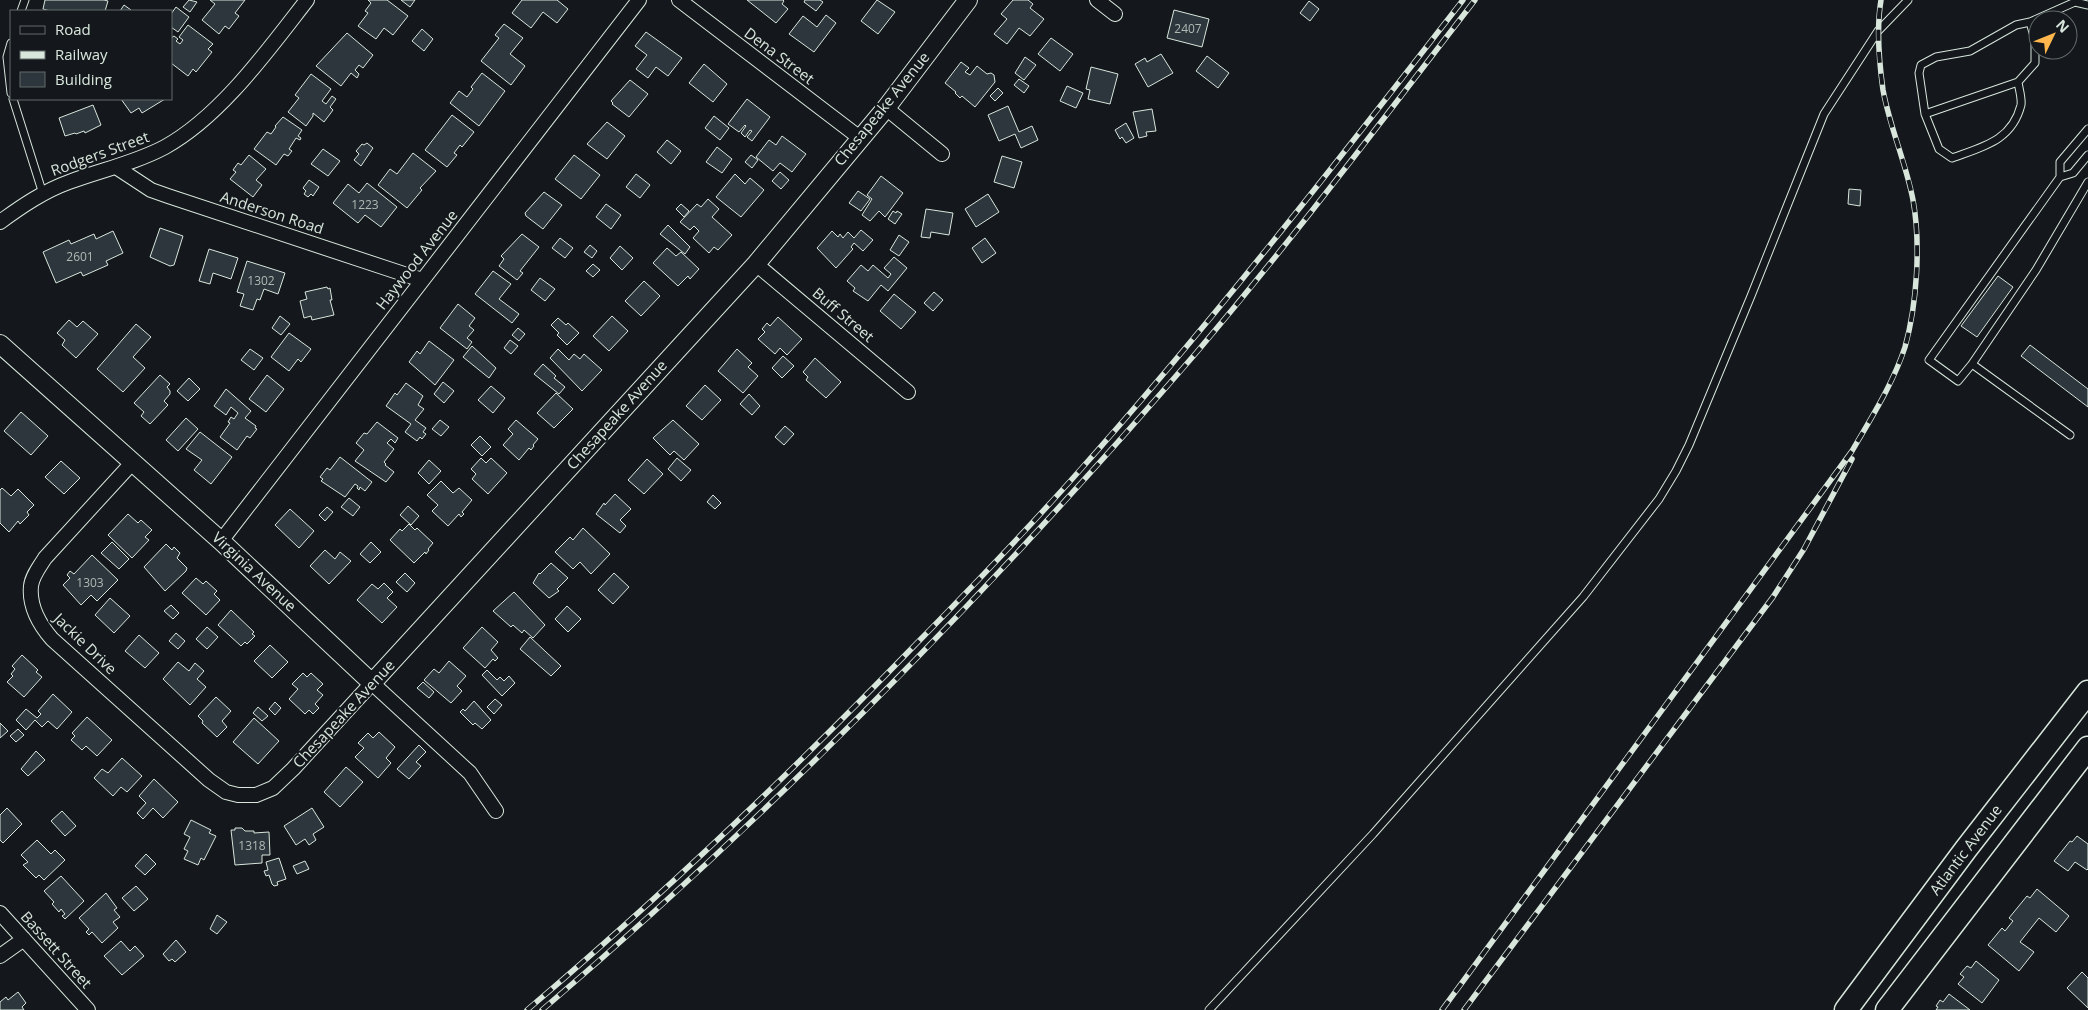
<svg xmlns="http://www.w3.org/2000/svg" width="2088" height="1010" font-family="'Open Sans',sans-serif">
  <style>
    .building { fill: #2c363c; stroke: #d8e6dc }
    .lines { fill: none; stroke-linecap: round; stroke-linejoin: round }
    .service-casing { stroke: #d8e6dc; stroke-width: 9 }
    .minor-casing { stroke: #d8e6dc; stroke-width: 16 }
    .tertiary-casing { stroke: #d8e6dc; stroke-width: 20 }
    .primary-casing { stroke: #d8e6dc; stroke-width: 25 }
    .service { stroke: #14181c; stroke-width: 7 }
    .minor { stroke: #14181c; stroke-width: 14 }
    .tertiary { stroke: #14181c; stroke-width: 18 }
    .primary { stroke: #14181c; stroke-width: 22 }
    .rail-casing { stroke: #d8e6dc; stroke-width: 5.5 }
    .rail { stroke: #14181c; stroke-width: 4; stroke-dasharray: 11; stroke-linecap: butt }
    .labels { text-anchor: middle; stroke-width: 4; stroke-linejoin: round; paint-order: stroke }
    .number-label { font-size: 12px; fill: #adbab4 }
    .street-label { font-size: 15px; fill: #d8e6dc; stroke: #14181c }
  </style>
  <rect width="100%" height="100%" fill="#14181c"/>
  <path class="building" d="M45,0H104L108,1L105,11H50L43,9Z
    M189,0L197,2L190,12L183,7Z
    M210,0H245L235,13L239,16L229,29L225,26L219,34L202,20L215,4Z
    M387,0L408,16L393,35L384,28L376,39L358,26L368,13L365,11L371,3L368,0Z
    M401,0H415L410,7Z
    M522,0H557L568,9L557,23L543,12L531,28L512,13Z
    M747,0H783L784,1L782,4L788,9L776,23Z
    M805,0H820L823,2L816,11L804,2Z
    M877,0L895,12L878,34L861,21Z
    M1013,0H1028L1033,4L1030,8L1044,19L1030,36L1019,28L1007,44L994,34L1007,19L1001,14Z
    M1309,1L1319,9L1310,21L1300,13Z
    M124,5L131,10L130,11H120Z
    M176,7L189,17L178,32L171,27V14Z
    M1174,10L1209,19L1202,47L1167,38Z
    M826,15L836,23L814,52L789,34L803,16L817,27Z
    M504,24L523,38L510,54L525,66L511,85L481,61L499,38L495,35Z
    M188,25L213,44L208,49L212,52L196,72L193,69L188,76L171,63V38L174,36L178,39L176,41L180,44L183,40L179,37Z
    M422,29L433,39L424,51L412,41Z
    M646,32L682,58L668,76L656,67L648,78L636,69L647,55L635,46Z
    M347,33L373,55L363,68L359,65L355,70L359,74L357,78L351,73L341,86L316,66Z
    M1051,38L1073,54L1060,71L1038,54Z
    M1161,54L1173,73L1148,87L1135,64L1145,58L1147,62Z
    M1207,56L1229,73L1218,88L1196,71Z
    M1025,57L1036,65L1024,80L1015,73Z
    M961,62L969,68L965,72L970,75L977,66L987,74L991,73L994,75L995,82L975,107L962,96L960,98L955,93L956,92L945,83Z
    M704,64L727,84L713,102L689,83Z
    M1091,67L1118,74L1110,104L1088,99L1090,90L1086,89Z
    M482,73L505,91L479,126L450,103L459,91L467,97L473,89L471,87Z
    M311,74L331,89L322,101L326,104L332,96L336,99L330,107L333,110L324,122L313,113V116L306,126L288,112L299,98L295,95Z
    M1019,79L1029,86L1024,93L1014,85Z
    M630,80L648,94L629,117L612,104L613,103L611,101Z
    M1067,86L1083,93L1076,108L1060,101Z
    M998,88L1003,93L995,101L990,96Z
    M121,99H165L142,113L139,108L131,113Z
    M747,99L770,117L752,141L747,137L752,131L750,130L745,137L741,133L746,126L745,125L739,132L728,124Z
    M93,105L101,125L85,133L84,131L76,134L75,133L65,136L59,118Z
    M1008,106L1019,132L1032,126L1038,140L1021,148L1015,134L999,141L988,115Z
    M1152,109L1156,131L1146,132L1147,136L1139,138L1133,112Z
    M452,115L474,132L462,147L460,145L454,153L457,155L447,167L425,150Z
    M714,116L729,128L720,140L705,128Z
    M283,117L302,130L298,136L301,138L300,140L296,138L289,149L292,151L288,156L284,154L276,165L254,149L267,132L271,134L276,127L275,126Z
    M607,122L625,136L607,159L587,144Z
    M1126,123L1134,138L1126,143L1122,137L1120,139L1115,130Z
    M782,136L806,154L792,172L780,163L773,171L756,157L769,140L776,145Z
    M667,140L681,151L671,164L657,152Z
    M367,143L373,148L361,166L354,160L359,154L356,151L362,144L364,145Z
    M717,147L732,159L722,173L706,162Z
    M323,149L340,161L328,176L311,164Z
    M413,153L436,171L420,188L422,190L407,208L378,185L390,169L397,174Z
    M249,155L266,169L256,180L262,185L253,197L230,179L236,172L233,170L238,163L241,165Z
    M574,155L600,175L581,199L555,179Z
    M751,155L758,160L752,168L745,162Z
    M1002,156L1022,162L1014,188L994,182Z
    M780,172L789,180L781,189L772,181Z
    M636,174L650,185L640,198L626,187Z
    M735,174L745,184L750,178L764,190L741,217L716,197Z
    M881,176L903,193L885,217L879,211L870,221L862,215L872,199L867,195Z
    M309,180L319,187L313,196L311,194L308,197L304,194L306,191L303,188Z
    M367,183L397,207L381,227L365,215L358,223L333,203L348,184L359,193Z
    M1849,189L1861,190L1860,206L1848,204Z
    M858,191L870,199L861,211L849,203Z
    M544,192L562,205L543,229L526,216L525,213Z
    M988,194L999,212L976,227L965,209Z
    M708,199L719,209L712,217L732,235L718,250L714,247L709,253L693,238L699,231L694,226L690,230L680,222L697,204L701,207Z
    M606,204L621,215L611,229L596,217Z
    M681,204L689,211L684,217L676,209Z
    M926,209L953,213L949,235L931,232L930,238L921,237Z
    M893,211L896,213L897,211L902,214L895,224L888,219Z
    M668,225L690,247L685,254L660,234Z
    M160,228L183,236L174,265L170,266L150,257Z
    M861,230L873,240L863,251L854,243L851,247L853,249L836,268L817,248L832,231L838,237L840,234L843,238L848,232L854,238Z
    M113,231L123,253L106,261L108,265L83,276L81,272L56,283L43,252L69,240L71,244L94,234L96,239Z
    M522,234L539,247L520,271L523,273L517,280L499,266L504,259L501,256Z
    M899,235L909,242L899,256L890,250Z
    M560,238L573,248L565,258L552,248Z
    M985,238L996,253L982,263L972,248Z
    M590,245L597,251L592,258L584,252Z
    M620,246L633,258L622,270L610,258Z
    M667,248L676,256L681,252L699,269L690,279L688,276L678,286L653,263Z
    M209,249L238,258L231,279L213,273L210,284L199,281Z
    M894,257L907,268L888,291L881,285L868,301L853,291L855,288L847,281L861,265L868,271L873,265L888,278L891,274L884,268Z
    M247,261L285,273L278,294L264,289L260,300L257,299L253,310L240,306L244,294L237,292Z
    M593,264L600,270L593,277L586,271Z
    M493,271L511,284L499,299L519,314L512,323L475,294Z
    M1998,276L2013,287L1977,337L1961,326Z
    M540,278L555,289L545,301L531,290Z
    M644,281L660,296L641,316L625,301Z
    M327,287L328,289L330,288L332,300H330L334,315L312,320L311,316L304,318L300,301L307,299L305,292Z
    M934,292L943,300L933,311L924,303Z
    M894,294L916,312L901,329L880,311Z
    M458,304L475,318L469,326L474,330L467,338L472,342L467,349L440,328Z
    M280,316L290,324L281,335L272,328Z
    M612,316L628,331L609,351L593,336Z
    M778,317L802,339L787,355L780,348L775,354L758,339L765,332L762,329L767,323L770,326Z
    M558,318L566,325L568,323L579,333L567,345L557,335L559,333L551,325Z
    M69,320L77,327L83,321L98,334L76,358L62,345L65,340L57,333Z
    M136,324L151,337L133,357L145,368L123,392L97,369Z
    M518,328L525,334L519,341L512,335Z
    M289,333L311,349L301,362L298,359L289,371L271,357Z
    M510,340L518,346L511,354L504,348Z
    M429,341L454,360L435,385L409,362L417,351L420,354Z
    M2030,345L2088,389V407L2021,356Z
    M472,346L496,368L489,378L463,357Z
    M250,349L263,358L254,370L241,360Z
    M558,349L569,360L574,354L580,359L584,354L602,370L582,391L550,358Z
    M737,349L752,363L748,367L758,376L743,393L718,371Z
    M783,356L794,366L782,378L772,368Z
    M815,358L841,382L826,398L806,380L808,377L803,372Z
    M543,364L556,376L554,378L565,387L559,394L534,374Z
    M160,375L170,384L167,387L170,391V394L164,401L168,405L150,424L141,416L144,412L134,403Z
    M267,375L284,389L266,412L249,399Z
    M189,378L200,389L188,401L177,391Z
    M443,382L454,391L444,403L434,394Z
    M406,383L423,396L418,405L424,409L415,420L426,428L423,432L426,434L422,439L420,437L417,441L405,432L411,424L386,406L395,393L397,395Z
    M705,385L721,400L702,420L686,406Z
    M491,386L505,398L493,413L478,400Z
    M226,389L251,411L245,418L256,426L255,428L257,429L250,438L247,436L237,450L220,437L230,423L228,422L231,417L234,419L238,413L231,407L226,415L214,406Z
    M556,393L573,409L554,428L537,413Z
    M749,394L760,406L752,415L740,404Z
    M21,412L48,436L31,455L4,431Z
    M186,418L198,429L178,451L166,440Z
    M440,420L449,427L441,436L432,429Z
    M516,420L538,439L533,445L534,446L531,450L529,448L519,460L503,445L513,434L508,429Z
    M673,420L699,444L684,460L674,451L670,455L653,438Z
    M377,422L398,438L395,443L391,439L387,443L394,449L384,462L386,464L385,465L394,472L386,482L355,461L364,450L356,443L364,433L367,434Z
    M785,426L794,434L784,445L775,437Z
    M200,432L232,457L211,484L194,470L202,460L186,449Z
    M480,436L491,447L482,456L471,445Z
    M340,457L372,482L365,491L360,487L359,490L357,488L358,486L355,484L345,497L321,481L323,479L320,477L327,468L330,470Z
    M481,458L486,463L491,458L507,473L488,494L472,479L476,474L471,469Z
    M677,458L691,470L681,481L668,469Z
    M647,459L663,474L644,494L628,480Z
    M429,460L441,471L429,484L418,473Z
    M61,461L80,478L64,494L45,477Z
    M441,481L453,493L459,488L472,500L462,512L464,514L461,517L459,514L448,526L432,511L438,505L427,495Z
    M2,488L11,496L18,489L34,505L27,512L29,515L20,524L18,521L9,532L0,523V490Z
    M615,494L631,509L620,520L626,526L620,533L596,514L604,503L605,505Z
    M713,495L721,503L715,509L707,502Z
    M349,498L360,507L353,516L341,507Z
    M408,506L419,516L411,525L400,515Z
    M327,507L333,512L325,521L319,515Z
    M290,509L314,531L299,548L275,525Z
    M128,514L138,523L141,520L152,530L145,537L149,540L132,558L108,535Z
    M409,524L415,530L417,528L433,543L428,549L429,550L426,554L425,552L414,563L390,540L400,529L402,531Z
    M583,528L610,554L591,574L580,562L573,569L555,552L570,537L573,540Z
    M112,542L129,559L119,569L101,553Z
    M371,542L381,552L370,563L360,554Z
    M166,544L172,550L174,547L180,553L177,558L187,568L186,571L165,591L144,567Z
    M325,550L335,559L340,552L351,561L329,584L310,566Z
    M92,555L118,580L97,601L91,595L81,605L63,585L70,578L67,575L70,571L74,574Z
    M551,563L568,578L557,589L559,591L549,598L533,583L539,573L540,574Z
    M405,573L415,583L407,592L396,582Z
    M614,573L629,587L613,604L598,590Z
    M196,578L203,584L206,581L217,591L214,594L220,600L206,615L182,593Z
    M384,583L393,592L387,598L397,607L382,623L357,600L372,584L378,589Z
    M514,592L545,625L533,638L524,630L522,633L513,625L511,627L493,611Z
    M110,598L130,616L114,633L95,615Z
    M171,605L179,613L173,619L164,611Z
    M567,606L581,619L568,632L555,619Z
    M231,610L254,632L252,634L255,636L247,644L245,642L241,646L218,625Z
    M207,627L218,637L207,649L196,639Z
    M482,627L498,642L491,650L498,658L495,661L493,659L485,668L463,648Z
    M176,633L185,641L178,649L169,641Z
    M139,635L159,653L145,668L125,651Z
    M530,637L561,666L551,676L520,649Z
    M270,645L288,662L272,678L254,661Z
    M22,655L38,670L36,672L42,677L24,697L7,682L13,676L11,674L15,669L12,666Z
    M449,661L466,676L457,686L462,691L451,703L424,680L434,669L439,673Z
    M178,662L189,671L195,663L204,671L197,679L206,687L190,705L163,679Z
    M487,670L497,680L500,677L504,681L509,676L515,683L502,696L482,675Z
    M303,673L307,677L311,673L323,684L317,690L323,695L315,704L319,708L313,714L309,710L305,714L289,699L298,689L292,684Z
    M423,682L434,692L429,698L417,688Z
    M53,694L72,712L57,729L48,721L42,727L35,720L26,730L16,720L26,709L37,718L41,714L38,711Z
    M216,697L231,711L222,721L227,727L217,737L202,723L203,721L198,716Z
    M495,699L502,705L494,714L487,707Z
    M474,701L491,720L482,729L475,723L473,725L460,712L463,709L465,711Z
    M275,702L281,708L275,715L269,709Z
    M258,707L268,716L262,721L253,713Z
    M87,717L112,740L97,756L86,746L82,750L71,740L75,736L72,733Z
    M254,718L279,741L258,764L233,742Z
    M0,723L8,731L0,738Z
    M18,729L24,735L16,742L10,736Z
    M379,732L395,747L386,758L391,763L378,778L355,757L364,748L358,743L368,733L373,738Z
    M419,745L426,752L416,762L421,766L409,779L397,769Z
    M36,751L45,760L28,776L21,769Z
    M122,758L142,776L127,792L121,787L113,796L94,778L102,769L108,773Z
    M346,767L363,782L340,807L324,792Z
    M154,779L178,802L163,818L153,808L143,819L137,813L146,803L139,796Z
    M7,808L22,824L3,843L0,840V815Z
    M312,808L324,827L313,834L316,840L309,845L305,839L296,845L284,826Z
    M62,811L76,826L65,836L51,821Z
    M191,820L211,830L209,833L216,836L204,860L201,858L198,865L184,859L188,851L184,849L190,837L184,834Z
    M235,828H242L245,831H254V833L269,832L270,855H262V863L235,865L231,830H235Z
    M2077,836L2088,844V869L2087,870L2075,862L2068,871L2054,861L2070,841L2072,842Z
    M37,840L51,854L55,850L65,860L44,880L39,875L36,878L23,865L28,862L21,855Z
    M146,854L156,864L145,875L135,866Z
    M279,858L286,879L277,882L278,885L274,886L272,884L269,875L266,876L264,871L268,870L266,862Z
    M305,861L309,869L297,874L293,866Z
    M61,876L84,901L65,919L62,916L65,914L61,909L59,912L52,904L54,902L44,891Z
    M136,886L148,899L134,911L122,898Z
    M2037,889L2069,916L2056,932L2039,918L2020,942L2034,952L2019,971L1988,945L2002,928L2005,931L2013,921L2009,918L2027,896L2030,898Z
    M106,893L117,908L114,910L120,917L113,922L118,928L102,943L92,932L89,935L86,932L89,929L79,918Z
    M217,915L227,922L217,934L210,929Z
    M176,940L186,952L175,962L172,959L169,961L163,954Z
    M121,941L130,951L135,946L144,956L122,975L104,956Z
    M1976,961L1999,980L1982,1003L1958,984L1964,977L1960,974L1967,966L1971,968Z
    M2082,972L2088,978V1008L2067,988Z
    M18,992L26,1003L22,1007L24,1010H0V1002L6,997L8,1000Z
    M1949,994L1970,1010H1936L1938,1007L1936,1006L1940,1000L1943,1002Z"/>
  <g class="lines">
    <defs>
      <path id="service" d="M21,11L25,0
        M2030,22L2035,40V63L2018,82L1925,114L1919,73L1921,65L1936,57L1970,51L2016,25L2030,22L2075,2L2088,5
        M11,43L7,57L11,93
        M13,99L43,194
        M1925,114L1939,149L1952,158C1982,147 2012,141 2021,105C2022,98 2019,89 2018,82
        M2088,129L2060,162V177L1929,360L1958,381L1972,364L2036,270L2088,182
        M2060,177L2073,173L2088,155
        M1972,364L2070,435
        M1209,1010L1373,834L1583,597L1659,499L1676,471L1689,445L1751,296L1824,114L1878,31L1908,0"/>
      <path id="minor" d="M679,0L860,138
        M1097,0L1115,14
        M886,108L942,154
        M116,167L151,190L168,196L422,280
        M0,222C22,206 44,191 69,182C101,170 135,163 165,147C221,116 268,50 307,0
        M756,264L908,392
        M132,463L45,558C40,566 32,576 31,586C29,606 39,624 52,639L209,780L226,792L238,795H256L273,788L293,769L372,683L470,773L496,811
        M221,541L639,0
        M0,913L88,1010
        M0,956L24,939"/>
      <path id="tertiary" d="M0,344L221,541L372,683L756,264L886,108L968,0"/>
      <path id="primary" d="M1846,1010L1966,849L2088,692
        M1887,1010L2088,748"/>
    </defs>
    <use href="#service" class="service-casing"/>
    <use href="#minor" class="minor-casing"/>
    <use href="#tertiary" class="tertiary-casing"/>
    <use href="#primary" class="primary-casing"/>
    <use href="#service" class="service"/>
    <use href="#minor" class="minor"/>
    <use href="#tertiary" class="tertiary"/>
    <use href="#primary" class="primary"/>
    <defs>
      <path id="rail" d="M527,1010C663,895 792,772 916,644C969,590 1022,535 1073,478C1210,325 1337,162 1463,0
        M542,1010C778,809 994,587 1196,353C1293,239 1383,119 1475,0
        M1442,1010L1852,451C1871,418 1893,384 1905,347C1917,304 1921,244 1913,200C1906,163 1890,128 1883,90C1879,61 1876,30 1881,0
        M1464,1010L1773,597L1804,549L1852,459"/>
    </defs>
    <use href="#rail" class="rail-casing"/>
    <use href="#rail" class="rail"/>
  </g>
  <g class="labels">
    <g class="number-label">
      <text x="1188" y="33">2407</text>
      <text x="365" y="209">1223</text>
      <text x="80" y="261">2601</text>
      <text x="261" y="285">1302</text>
      <text x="90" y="587">1303</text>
      <text x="252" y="850">1318</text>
    </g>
    <g class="street-label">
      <text transform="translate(779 56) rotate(37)" y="5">Dena Street</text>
      <text transform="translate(882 109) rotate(-51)" y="5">Chesapeake Avenue</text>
      <text transform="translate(100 154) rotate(-20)" y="5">Rodgers Street</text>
      <text transform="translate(272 213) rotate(18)" y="5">Anderson Road</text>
      <text transform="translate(417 260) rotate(-52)" y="5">Haywood Avenue</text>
      <text transform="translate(843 315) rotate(40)" y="5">Buff Street</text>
      <text transform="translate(617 415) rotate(-48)" y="5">Chesapeake Avenue</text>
      <text transform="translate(254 572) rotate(43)" y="5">Virginia Avenue</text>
      <text transform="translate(85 644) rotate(44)" y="5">Jackie Drive</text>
      <text transform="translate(344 714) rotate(-47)" y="5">Chesapeake Avenue</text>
      <text transform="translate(1966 850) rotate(-53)" y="5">Atlantic Avenue</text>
      <text transform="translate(56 950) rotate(48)" y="5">Bassett Street</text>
    </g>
  </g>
  <rect x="10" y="10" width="162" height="90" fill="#14181c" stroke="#626a69"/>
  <rect x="20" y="26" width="25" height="8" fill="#14181c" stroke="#626a69"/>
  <text x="55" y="35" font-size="15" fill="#d8e6dc">Road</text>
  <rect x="20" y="51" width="25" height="8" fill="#d8e6dc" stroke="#626a69"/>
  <text x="55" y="60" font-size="15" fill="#d8e6dc">Railway</text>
  <rect x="20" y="72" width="25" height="15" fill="#2c363c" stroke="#626a69"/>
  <text x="55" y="85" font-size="15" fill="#d8e6dc">Building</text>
  <g transform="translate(2053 35) rotate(47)"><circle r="24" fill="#14181c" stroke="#626a69"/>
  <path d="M0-4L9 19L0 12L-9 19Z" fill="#ffb74d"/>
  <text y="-8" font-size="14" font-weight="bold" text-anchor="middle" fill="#d8e6dc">N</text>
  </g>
</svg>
